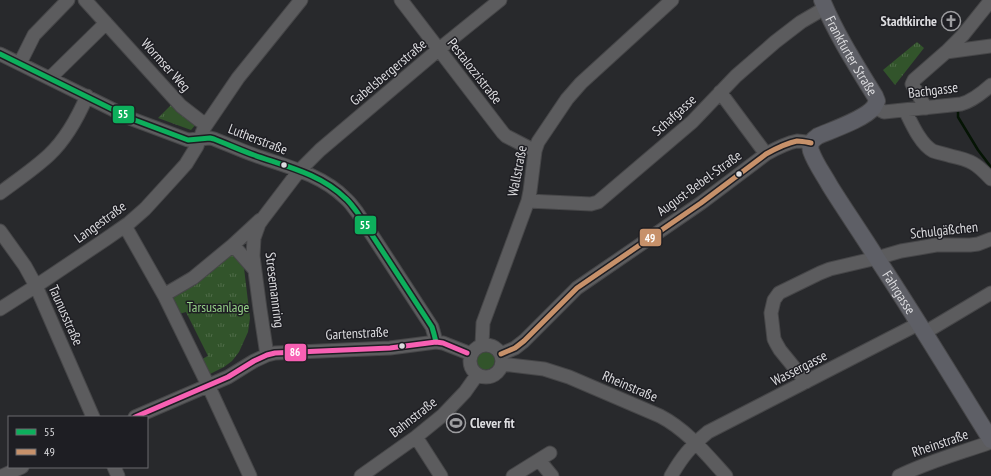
<svg xmlns="http://www.w3.org/2000/svg" width="991" height="476" font-family="'PT Sans Narrow',sans-serif">
  <style>
    .grass { fill: #32542b }
    .park { fill: url(#park-tufts) }
    .lines { fill: none; stroke-linecap: round; stroke-linejoin: round }
    .stream { stroke: #051404; stroke-width: 2.5 }
    .minor-casing { stroke: #464648; stroke-width: 15 }
    .major-casing { stroke: #464648; stroke-width: 18 }
    .minor { stroke: #5c5c5e; stroke-width: 13 }
    .major { stroke: #5e5f66; stroke-width: 16 }
    .bus-1-casing { stroke: #1e1e23; stroke-width: 8 }
    .bus-2-casing { stroke: #1e1e23; stroke-width: 8 }
    .bus-3-casing { stroke: #1e1e23; stroke-width: 8 }
    .bus-1 { stroke: #0daf5c; stroke-width: 5 }
    .bus-2 { stroke: #c7916a; stroke-width: 5 }
    .bus-3 { stroke: #f860b3; stroke-width: 5 }
    .bus-dot { fill: #dcdcdf; stroke: #1e1e23; stroke-width: 1.5 }
    .labels { text-anchor: middle; stroke-width: 3; stroke-linejoin: round; paint-order: stroke }
    .poi-label { font-size: 14px; font-weight: bold; fill: #dcdcdf; stroke: #1e1e23; text-anchor: end }
    .street-label { font-size: 14px; fill: #dcdcdf; stroke: #1e1e23 }
    .park-label { font-size: 14px; fill: #95d187; stroke: #1e1e23 }
    .line-badge { stroke: #1e1e23; stroke-width: 1.5 }
    .badge-label { font-size: 11px; text-anchor: middle; font-weight: bold; fill: #fff }
  </style>
  <defs>
    <pattern id="park-tufts" width="24" height="20" patternUnits="userSpaceOnUse"><rect width="24" height="20" fill="#32542b"/><path d="M3 7l-1-3M5 7V3M7 7l1-3M15 17l-1-3M17 17v-4M19 17l1-3" fill="none" stroke="#4f6c49"/></pattern>
  </defs>
  <rect width="100%" height="100%" fill="#28292c"/>
  <path class="grass" d="M475 360a10 10 0 1 1 20 0a10 10 0 1 1-20 0Z"/>
  <path class="park" d="M917,42L924,48L895,85L883,70Z
    M173,103L198,122L191,130L158,118Z
    M233,254L244,268L250,318L248,332L239,352L232,361L224,367L208,375L200,360L208,356L186,312L179,314L171,298C195,287 213,270 233,254Z"/>
  <g class="lines">
    <path class="stream" d="M958,112V117L978,150L991,167"/>
    <defs>
      <path id="minor" d="M85,0L181,106L199,120L206,124
        M401,0L503,133L506,136L535,151
        M946,52L991,46
        M0,54L132,119L188,140L210,138L214,139C227,144 240,150 254,155C285,166 321,174 345,198C350,202 353,207 357,212L432,327L434,334L436,342
        M20,63L34,35L68,0
        M50,78L106,23
        M720,92L766,154
        M874,107L884,112L961,104C972,101 982,93 991,85
        M926,108L912,84L914,80L946,52L963,35L991,0
        M905,110C911,122 920,144 933,151C939,153 945,154 951,156C971,160 977,164 991,179
        M0,193C16,181 34,169 49,155C65,140 78,117 87,96
        M528,201L591,204L598,202L692,122L736,76L775,42L801,22L825,8
        M125,226L164,295L208,385L250,476
        M0,231L25,266L36,286L93,417
        M233,245L254,269
        M164,295L193,278L233,245L260,220
        M0,309L36,286L106,239L129,223L145,209L177,174L186,164L197,146L204,128L238,78L301,0
        M924,333L991,293
        M470 361a16 16 0 1 1 32 0a16 16 0 1 1-32 0Z
        M482,345L483,323L528,201L530,191L535,151L538,142L567,99L581,83L672,0
        M501,354L515,348L524,341L577,288L701,203L766,154C775,149 787,143 797,141C802,141 806,142 811,143
        M267,355L260,309L253,256L254,238L259,224L264,217L299,171L320,150L438,50L500,0
        M502,364L544,369L569,377L660,416C687,430 706,454 726,476
        M806,382L780,350L776,343L774,339L771,313L774,300L779,293L820,273L830,269L877,258L901,251L919,248L936,245H970L978,244L991,239
        M135,417L228,377L254,361L267,355L275,353L390,348L436,342L443,343L471,354
        M416,437L441,476
        M539,460L552,476
        M114,467L118,476
        M2,476L22,467
        M361,476L416,437L443,415L465,392L477,375
        M513,476L550,453
        M671,476C682,457 690,447 708,432L918,324
        M899,476C929,461 960,453 991,442"/>
      <g id="major">
        <path id="s1" d="M822,0C836,34 856,65 875,96L877,101C876,103 875,105 874,107C865,119 832,130 818,136C812,140 809,144 811,151C815,163 824,175 830,186C845,210 861,233 876,257C916,317 953,379 991,440"/>
      </g>
    </defs>
    <use href="#minor" class="minor-casing"/>
    <use href="#major" class="major-casing"/>
    <use href="#minor" class="minor"/>
    <use href="#major" class="major"/>
    <defs>
      <path id="bus-1" d="M0,54L132,119L188,140L210,138L214,139C227,144 240,150 254,155C285,166 321,174 345,198C350,202 353,207 357,212L432,327L434,334L436,342"/>
      <path id="bus-2" d="M501,354L515,348L524,341L577,288L701,203L766,154C775,149 787,143 797,141C802,141 806,142 811,143"/>
      <path id="bus-3" d="M135,417L228,377L254,361L267,355L275,353L390,348L436,342L443,343L467,353"/>
    </defs>
    <use href="#bus-1" class="bus-1-casing"/>
    <use href="#bus-2" class="bus-2-casing"/>
    <use href="#bus-3" class="bus-3-casing"/>
    <use href="#bus-1" class="bus-1"/>
    <use href="#bus-2" class="bus-2"/>
    <use href="#bus-3" class="bus-3"/>
  </g>
  <defs>
    <symbol id="church-ring" viewBox="-11 -11 22 22"><circle r="9.5" fill="#1e1e23" stroke="#9d9da0" stroke-width="1.5"/><path d="M-1.2-6h2.4v3.5h3.3v2.4h-3.3V6h-2.4V-.1h-3.3v-2.4h3.3Z" fill="#9d9da0"/></symbol>
    <symbol id="stadium-ring" viewBox="-11 -11 22 22"><circle r="9.5" fill="#1e1e23" stroke="#9d9da0" stroke-width="1.5"/><path d="M0-5a6.5 5 0 1 0 0 10a6.5 5 0 1 0 0-10ZM-3.5-1.8h7v3.6h-7Z" fill="#9d9da0"/></symbol>
  </defs>
  <g fill-rule="evenodd">
    <use href="#church-ring" x="940" y="10" width="22" height="22"/>
    <use href="#stadium-ring" x="445" y="412" width="22" height="22"/>
  </g>
  <g class="bus-dot">
    <circle cx="284" cy="165" r="3.5"/>
    <circle cx="739" cy="174" r="3.5"/>
    <circle cx="402" cy="346" r="3.5"/>
  </g>
  <g class="labels">
    <g class="poi-label">
      <text x="937" y="26">Stadtkirche</text>
      <text x="470" y="428" text-anchor="start">Clever fit</text>
    </g>
    <g class="street-label">
      <text dy="5" stroke="none"><textPath href="#s1" startOffset="63">Frankfurter Straße</textPath></text>
      <text transform="translate(166 65) rotate(48)" y="5">Wormser Weg</text>
      <text transform="translate(475 71) rotate(52)" y="5">Pestalozzistraße</text>
      <text transform="translate(388 72) rotate(-40)" y="5">Gabelsbergerstraße</text>
      <text transform="translate(933 90) rotate(-7)" y="5">Bachgasse</text>
      <text transform="translate(674 115) rotate(-42)" y="5">Schafgasse</text>
      <text transform="translate(258 139) rotate(21)" y="5">Lutherstraße</text>
      <text transform="translate(517 171) rotate(-79)" y="5">Wallstraße</text>
      <text transform="translate(699 183) rotate(-36)" y="5">August-Bebel-Straße</text>
      <text transform="translate(100 222) rotate(-36)" y="5">Langestraße</text>
      <text transform="translate(944 230) rotate(-6)" y="5">Schulgäßchen</text>
      <text transform="translate(275 290) rotate(83)" y="5">Stresemannring</text>
      <text dy="5" stroke="none"><textPath href="#s1" startOffset="370">Fahrgasse</textPath></text>
      <text transform="translate(66 315) rotate(66)" y="5">Taunusstraße</text>
      <text transform="translate(357 333) rotate(-3)" y="5">Gartenstraße</text>
      <text transform="translate(799 368) rotate(-27)" y="5">Wassergasse</text>
      <text transform="translate(630 386) rotate(23)" y="5">Rheinstraße</text>
      <text transform="translate(413 417) rotate(-38)" y="5">Bahnstraße</text>
      <text transform="translate(940 443) rotate(-19)" y="5">Rheinstraße</text>
    </g>
    <g class="park-label">
      <text x="218" y="312">Tarsusanlage</text>
    </g>
  </g>
  <g class="line-badge">
    <rect x="112" y="105" width="23" height="19" rx="4" fill="#0daf5c"/>
    <rect x="354" y="215" width="23" height="20" rx="4" fill="#0daf5c"/>
    <rect x="639" y="228" width="23" height="19" rx="4" fill="#c7916a"/>
    <rect x="284" y="343" width="23" height="19" rx="4" fill="#f860b3"/>
  </g>
  <g class="badge-label">
    <text x="123" y="118">55</text>
    <text x="365" y="229">55</text>
    <text x="650" y="242">49</text>
    <text x="295" y="356">86</text>
  </g>
  <rect x="8" y="416" width="140" height="52" fill="#1e1e23" stroke="#6a6a6e"/>
  <rect x="16" y="429" width="20" height="6" fill="#0daf5c" stroke="#6a6a6e"/>
  <text x="44" y="436" font-size="12" fill="#dcdcdf">55</text>
  <rect x="16" y="449" width="20" height="6" fill="#c7916a" stroke="#6a6a6e"/>
  <text x="44" y="456" font-size="12" fill="#dcdcdf">49</text>
</svg>
